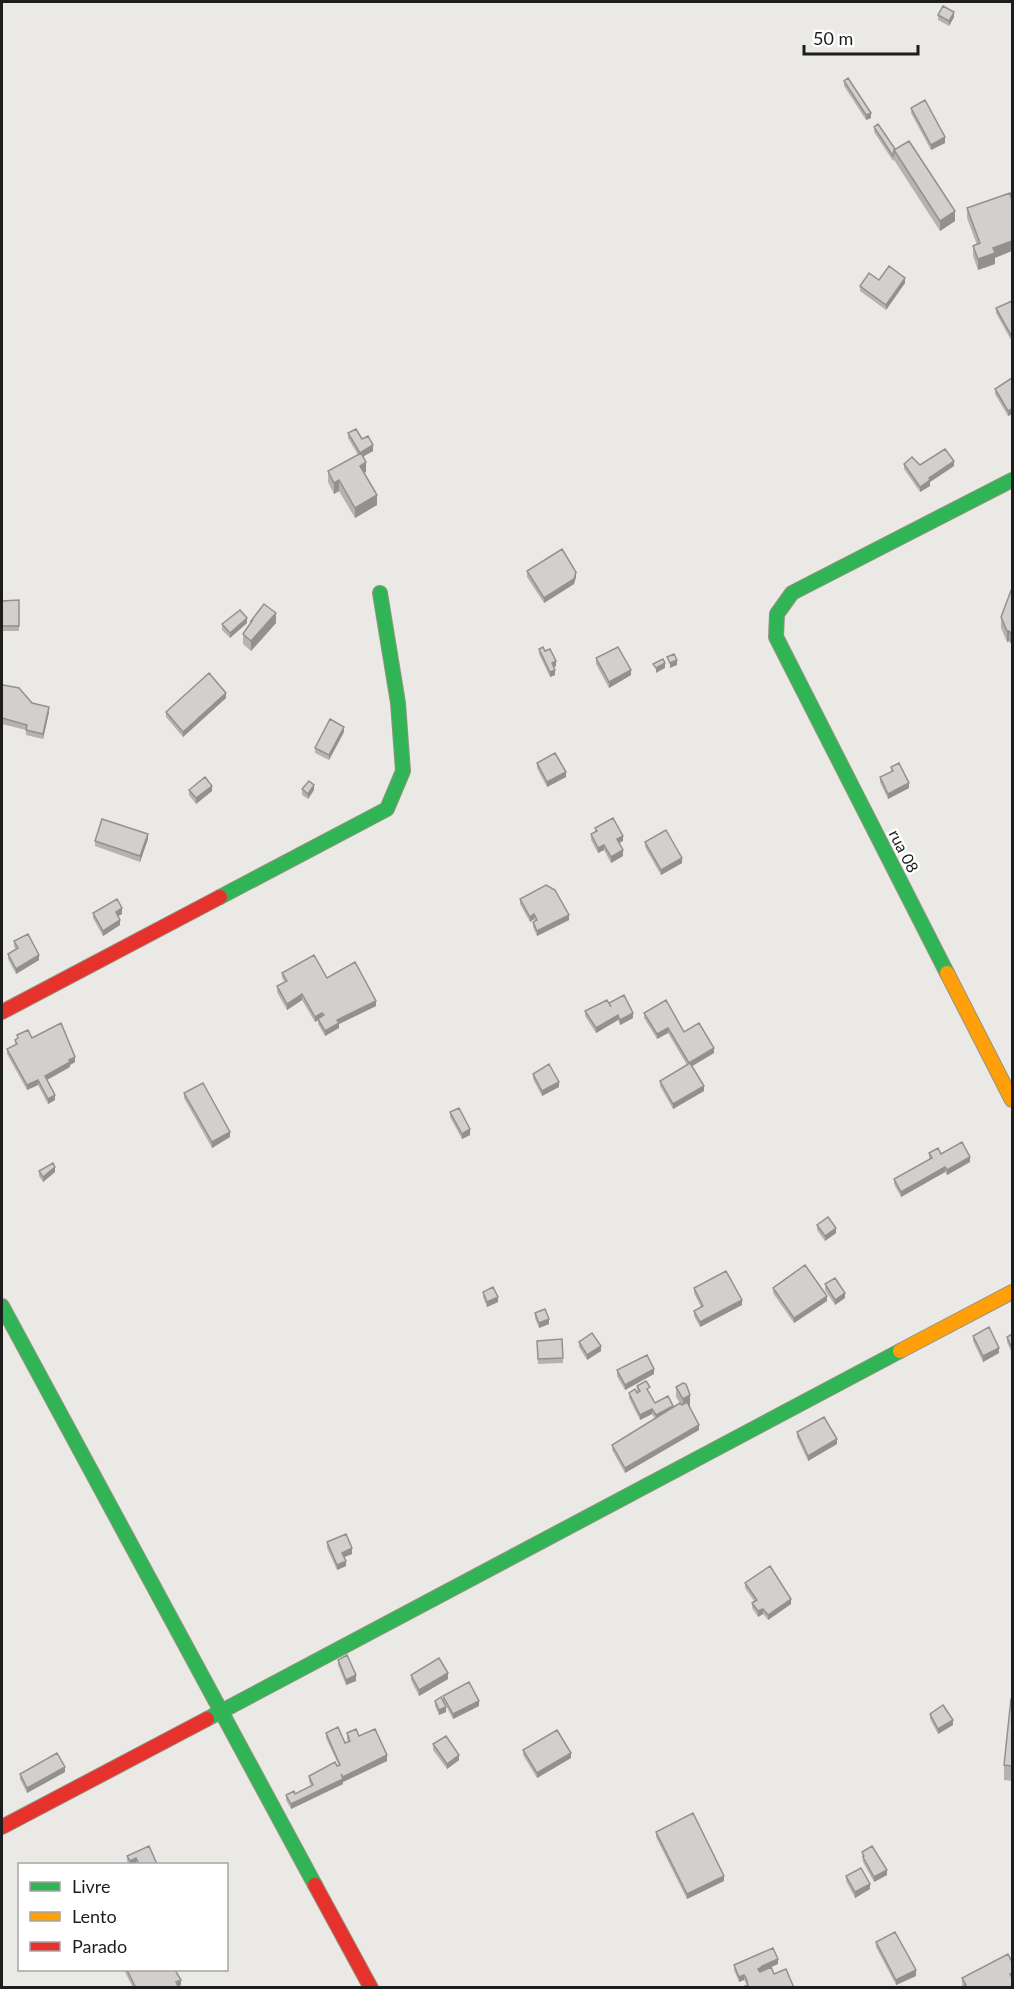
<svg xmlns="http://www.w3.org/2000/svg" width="1014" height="1989" font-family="Lato,sans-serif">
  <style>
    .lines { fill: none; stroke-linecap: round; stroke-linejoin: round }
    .fast-casing { stroke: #95947f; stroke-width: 16 }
    .slow-casing { stroke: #95947f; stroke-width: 16 }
    .jam-casing { stroke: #95947f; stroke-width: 16 }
    .fast { stroke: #30b455; stroke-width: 14 }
    .slow { stroke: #ff9f0a; stroke-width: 14 }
    .jam { stroke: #e5322d; stroke-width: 14 }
    .wall { fill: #b5b2b0 }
    .shaded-wall { fill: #939190 }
    .building { fill: #d2cfcd; stroke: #939190; stroke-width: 1.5 }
    .labels { text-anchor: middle; stroke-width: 5; stroke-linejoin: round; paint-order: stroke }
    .street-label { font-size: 16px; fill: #1d1d1d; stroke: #fff }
  </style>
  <rect width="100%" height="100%" fill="#ebe9e6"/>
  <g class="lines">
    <defs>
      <path id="fast" d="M220,897L387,809L403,771L398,703L380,593
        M947,973L776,637L777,614L792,593L1012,480
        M2,1306L315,1885
        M207,1719L900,1351"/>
      <path id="slow" d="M947,973L1012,1100
        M900,1351L1012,1292"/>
      <path id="jam" d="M2,1012L220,897
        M2,1827L207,1719
        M315,1885L371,1988"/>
    </defs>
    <use href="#fast" class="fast-casing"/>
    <use href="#slow" class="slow-casing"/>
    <use href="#jam" class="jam-casing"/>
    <use href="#fast" class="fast"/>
    <use href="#slow" class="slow"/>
    <use href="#jam" class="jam"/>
  </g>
  <path class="wall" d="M938,15L954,17L949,26L938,20Z
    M844,81L871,118L866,120L844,86Z
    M911,108L945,143L931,150L911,113Z
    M874,127L895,149L955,221L940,231L894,160L893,161L874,132Z
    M967,208L995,258V264L978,270L973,256V246L977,245L967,218Z
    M879,280L905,283L886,310L860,291V286Z
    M1012,301L1011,340L996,313V308Z
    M1012,378V414L1008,416L995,394V389Z
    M348,433L362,439L373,451L363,457L366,472L364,473L377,505L355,518L339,491L334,494L328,482V471L358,455L348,438Z
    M904,464L920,465L954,466L930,482V486L920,492L904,469Z
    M527,571L576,577L574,584L544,603L527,577Z
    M1012,588L1010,643L1009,641L1007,642L1001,628V617Z
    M19,600V631H2V601Z
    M251,621L276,623L251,651L243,644V634L251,623Z
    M247,623L230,638L222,630V624Z
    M539,649L545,651L556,666L554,667L555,675L550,677L539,654Z
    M596,658L631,675L609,688L596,664Z
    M2,685L49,712L43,739L26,735V730L2,724Z
    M226,698L183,737L166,717V712Z
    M344,732L329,760L315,753V748Z
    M537,763L566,777L547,787L537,768Z
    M891,767L909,788L888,799L880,782V777L891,772Z
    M302,789L314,790L308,799L302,795Z
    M189,790L212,791L196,804L189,795Z
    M595,828L623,841L619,843L623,856L611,863L604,850L598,853L591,840V834L595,832Z
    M148,839L140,862L95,846V841Z
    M645,842L682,863L661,875L645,847Z
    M520,899L569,920L537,936L533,927V922L535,921L534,919L530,922L520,904Z
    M93,913L122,914L118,916L120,925L103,936L93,918Z
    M14,941L39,960L16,974L8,959V954L16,949L14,947Z
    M282,973L327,978L376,1006L339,1024V1028L325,1036L318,1024V1020L315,1022L302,1000L287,1010L277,992V986L285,982L282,978Z
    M609,1004L633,1018L620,1025L618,1020L596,1033L585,1016V1011Z
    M644,1013L684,1032L714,1053L692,1066L704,1091L673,1109L660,1086V1081L687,1065L668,1033L657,1039L644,1018Z
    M17,1035L32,1038L75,1062L70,1065V1067L47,1080L55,1100L48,1104L38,1085L27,1090L7,1054V1049L15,1045V1040L17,1039Z
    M533,1074L559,1087L542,1096L533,1079Z
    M184,1093L230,1137L212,1148L184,1098Z
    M450,1112L470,1135L462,1139L450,1117Z
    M929,1153L941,1154L970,1162L947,1175L945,1172L901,1197L894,1184V1179L929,1159Z
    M39,1171L55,1172L43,1182L39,1176Z
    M817,1225L836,1233L825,1241L817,1230Z
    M825,1284L845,1298L835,1305L825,1290Z
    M694,1288L742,1305L700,1327L694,1316V1311L701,1307L694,1293Z
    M773,1288L827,1301L794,1323L773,1293Z
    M483,1292L498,1302L487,1307L483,1297Z
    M535,1313L549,1324L539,1328L535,1318Z
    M1012,1334V1353L1007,1342V1337Z
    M973,1336L999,1353L983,1362L973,1341Z
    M562,1339L563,1363L538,1364L537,1341Z
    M579,1342L601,1351L587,1360L579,1347Z
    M617,1370L654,1374L625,1390L617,1376Z
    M637,1386L650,1392L649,1393L655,1403L673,1407L680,1403L676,1397V1387L690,1406H689L699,1430L625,1473L612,1450V1445L655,1419L652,1414L640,1420L629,1398V1393L637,1392Z
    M797,1432L837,1444L808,1461L797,1437Z
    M327,1542L352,1554L344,1557L346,1566L337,1570L327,1548Z
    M745,1583L791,1604L768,1620L763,1614L758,1617L752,1608V1603L754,1601L745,1588Z
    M338,1660L356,1681L346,1685L338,1665Z
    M411,1675L448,1679L419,1696L411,1680Z
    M443,1696L479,1706L453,1719L444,1702L446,1712L439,1715L435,1706V1701L443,1700Z
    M1012,1699V1781L1004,1780V1765Z
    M930,1714L953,1725L938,1734L930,1719Z
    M326,1733L345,1743L348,1742L347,1739V1733L359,1736L387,1761L343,1782V1784L291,1809L286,1800V1795L295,1794L311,1786L309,1781V1776L339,1766L326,1738Z
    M433,1744L459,1760L447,1769L433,1750Z
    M523,1750L571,1758L537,1778L523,1755Z
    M65,1772L27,1793L20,1779V1774Z
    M656,1832L724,1881L687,1899L656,1837Z
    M862,1852L887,1875L874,1882L863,1862Z
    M127,1856L157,1864H137L136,1863L133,1864H129L127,1861Z
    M846,1876L870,1889L855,1898L846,1881Z
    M876,1942L916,1976L896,1985L876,1947Z
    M778,1964L771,1967L747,1985L744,1980L739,1982L734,1970V1965Z
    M124,1970H175L181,1985L178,1986L179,1988H133Z
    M962,1978L1012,1988H962Z"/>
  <path class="shaded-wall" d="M954,12V17L949,26V21Z
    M871,113V118L866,120V115Z
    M945,137V143L931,150V145Z
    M955,211V221L940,231V221Z
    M1012,241V251L995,258V264L978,270V259L993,248Z
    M905,278V283L886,310V305Z
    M1012,409V414L1008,416V411Z
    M373,445V451L360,458V453Z
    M954,461V466L930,482V486L920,492V487L929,478Z
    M366,462V472L360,476V466Z
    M339,480V491L334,494V483Z
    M377,495V505L355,518V508Z
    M576,572V577L574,584L544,603V598Z
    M276,613V623L251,651V641Z
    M247,618V623L230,638V633Z
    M1007,631H1009V641L1007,642Z
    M1012,632V642L1010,643V633Z
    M677,660V665L670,668V663Z
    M556,661V666L552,668V663Z
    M665,663V668L656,673V668Z
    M555,670V675L550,677V672Z
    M631,670V675L609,688V682Z
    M226,693V698L183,737V732Z
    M49,707V712L43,739V734Z
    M344,727V732L329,760V755Z
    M566,772V777L547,787V782Z
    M909,783V788L888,799V794Z
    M314,785V790L308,799V794Z
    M212,786V791L196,804V798Z
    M148,834V839L140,862V856Z
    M623,836V841L617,844V839Z
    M604,845V850L598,853V848Z
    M623,850V856L611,863V857Z
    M682,858V863L661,875V870Z
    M122,908V914L116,917V912Z
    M534,914V919L530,922V917Z
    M569,915V920L537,936V931Z
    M120,920V925L103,936V931Z
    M39,955V960L16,974V969Z
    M302,994V1000L287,1010V1004Z
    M376,1001V1006L339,1024V1028L325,1036V1031L337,1020Z
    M322,1013V1018L315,1022V1017Z
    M633,1013V1018L620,1025V1020Z
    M618,1015V1020L596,1033V1028Z
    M668,1028V1033L657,1039V1034Z
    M714,1048V1053L689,1068V1063Z
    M75,1057V1062L70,1065V1067L45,1081V1076Z
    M38,1080V1085L27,1090V1085Z
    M559,1082V1087L542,1096V1091Z
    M704,1086V1091L673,1109V1104Z
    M55,1095V1100L48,1104V1099Z
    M470,1129V1135L462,1139V1134Z
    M230,1132V1137L212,1148V1142Z
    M970,1157V1162L947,1175V1170Z
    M55,1167V1172L43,1182V1177Z
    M945,1167V1172L901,1197V1192Z
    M836,1228V1233L825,1241V1236Z
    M845,1293V1298L835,1305V1300Z
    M827,1296V1301L794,1323V1318Z
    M498,1297V1302L487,1307V1302Z
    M742,1300V1305L700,1327V1322Z
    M549,1319V1324L539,1328V1323Z
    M601,1346V1351L587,1360V1355Z
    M999,1348V1353L983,1362V1356Z
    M654,1369V1374L625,1390V1385Z
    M690,1395V1406L683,1409V1399Z
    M673,1406V1411L656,1420V1415Z
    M652,1409V1414L640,1420V1415Z
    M699,1425V1430L625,1473V1468Z
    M837,1439V1444L808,1461V1456Z
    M352,1548V1554L342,1558V1553Z
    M346,1561V1566L337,1570V1565Z
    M791,1599V1604L768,1620V1615Z
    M763,1609V1614L758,1617V1611Z
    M448,1673V1679L419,1696V1690Z
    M356,1675V1681L346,1685V1680Z
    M479,1701V1706L453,1719V1714Z
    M446,1707V1712L439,1715V1710Z
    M953,1720V1725L938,1734V1729Z
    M571,1753V1758L537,1778V1773Z
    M387,1755V1761L343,1782V1777Z
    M459,1755V1760L447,1769V1764Z
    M65,1767V1772L27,1793V1788Z
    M343,1779V1784L291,1809V1804Z
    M136,1858V1863L130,1864V1861Z
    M887,1870V1875L874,1882V1877Z
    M724,1876V1881L687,1899V1894Z
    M870,1884V1889L855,1898V1892Z
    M778,1959V1964L762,1971L758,1974V1969L762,1966Z
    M916,1970V1976L896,1985V1980Z
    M744,1975V1980L739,1982V1977Z
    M181,1980V1985L176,1987V1982Z"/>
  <path class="building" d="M943,6L954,12L949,21L938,15Z
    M848,78L871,113L866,115L844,81Z
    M925,100L945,137L931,145L911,108Z
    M878,124L895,149L894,150L893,156L874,127Z
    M909,141L955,211L940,221L894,150Z
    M1010,193L1012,201V241L993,248L995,253L978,259L973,246L980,243L967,208Z
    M889,266L905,278L886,305L860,286L869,273L879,280Z
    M1012,301V334L1011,335L996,308Z
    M1012,378V409L1008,411L995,389Z
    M356,429L362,439L368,436L373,445L360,453L348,433Z
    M945,449L954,461L929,478L930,480L920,487L904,464L912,457L920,465Z
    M361,453L366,462L360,466L377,495L355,508L339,480L334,483L328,471Z
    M562,549L576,572L574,579L544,598L527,571Z
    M1012,588V632L1010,633L1009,631H1007L1001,617Z
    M19,600V626H2V601Z
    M264,604L276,613L251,641L243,634L252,621H251Z
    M240,610L247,618L230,633L222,624Z
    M543,647L545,651L550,649L556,661L552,663L555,670L550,672L539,649Z
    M618,647L631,670L609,682L596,658Z
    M674,654L677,660L670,663L667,657Z
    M663,659L665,663L656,668L653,664Z
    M209,673L226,693L183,732L166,712Z
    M2,685H3L19,688L32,703L49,707L43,734L26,730L27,725L2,718Z
    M330,719L344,727L329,755L315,748Z
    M555,753L566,772L547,782L537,763Z
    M899,763L909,783L888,794L880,777L893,771L891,767Z
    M205,777L212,786L196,798L189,790Z
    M309,781L314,785L308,794L302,789Z
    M613,818L623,836L617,839L623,850L611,857L604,845L598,848L591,834L597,831L595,828Z
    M102,819L148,834L140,856L95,841Z
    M666,830L682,858L661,870L645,842Z
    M546,885L555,890L569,915L537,931L533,922L537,920L534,914L530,917L520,899Z
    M117,899L122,908L116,912L120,920L103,931L93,913Z
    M28,934L39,955L16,969L8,954L18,948L14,941Z
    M314,955L327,978L355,962L376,1001L337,1020L339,1023L325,1031L318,1019L324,1015L322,1013L315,1017L302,994L287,1004L277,986L287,981L282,973Z
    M624,995L633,1013L620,1020L618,1015L596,1028L585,1011L607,1000L611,1007L609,1003Z
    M666,1000L684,1032L699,1023L714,1048L689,1063L668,1028L657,1034L644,1013Z
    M61,1023L75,1057L69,1060L70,1062L45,1076L55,1095L48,1099L38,1080L27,1085L7,1049L17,1044L15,1040L18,1038L17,1035L28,1030L32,1038Z
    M690,1063L704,1086L673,1104L660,1081Z
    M549,1064L559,1082L542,1091L533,1074Z
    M203,1083L230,1132L212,1142L184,1093Z
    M459,1108L470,1129L462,1134L450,1112Z
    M962,1142L970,1157L947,1170L945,1167L901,1192L894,1179L932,1158L929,1153L938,1148L941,1154Z
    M53,1163L55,1167L43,1177L39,1171Z
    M828,1217L836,1228L825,1236L817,1225Z
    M805,1265L827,1296L794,1318L773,1288Z
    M726,1271L742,1300L700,1322L694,1311L703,1306L694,1288Z
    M835,1278L845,1293L835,1300L825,1284Z
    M493,1287L498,1297L487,1302L483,1292Z
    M545,1309L549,1319L539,1323L535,1313Z
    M989,1327L999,1348L983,1356L973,1336Z
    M592,1333L601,1346L587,1355L579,1342Z
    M1012,1334V1348L1007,1337Z
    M562,1339L563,1358L538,1359L537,1341Z
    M647,1355L654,1369L625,1385L617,1370Z
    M646,1381L650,1387L647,1389L655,1403L668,1396L673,1406L656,1415L652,1409L640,1415L629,1393L635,1389L637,1393L640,1391L637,1386Z
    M683,1383L686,1384L690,1395L683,1399L676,1387Z
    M687,1402L699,1425L625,1468L612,1445L680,1403L682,1405Z
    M824,1417L837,1439L808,1456L797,1432Z
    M346,1534L352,1548L342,1553L346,1561L337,1565L327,1542Z
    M770,1566L791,1599L768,1615L763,1609L758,1611L752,1603L757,1600L745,1583Z
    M347,1655L356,1675L346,1680L338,1660Z
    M439,1658L448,1673L419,1690L411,1675Z
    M469,1682L479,1701L453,1714L443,1696Z
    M441,1697L446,1707L439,1710L435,1701Z
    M1011,1699H1012V1766L1004,1765Z
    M943,1705L953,1720L938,1729L930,1714Z
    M338,1727L345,1743L350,1741L347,1733L356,1729L359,1736L375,1729L387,1755L343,1777L341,1774L343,1779L291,1804L286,1795L294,1791L295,1794L313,1785L309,1776L335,1762L337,1766L340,1765L326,1733Z
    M557,1730L571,1753L537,1773L523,1750Z
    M446,1736L459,1755L447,1764L433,1744Z
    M57,1753L65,1767L27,1788L20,1774Z
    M693,1813L724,1876L687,1894L656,1832Z
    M149,1846L157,1864H139L136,1858L130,1861L127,1856Z
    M872,1846L887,1870L874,1877L863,1857L864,1856L862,1852Z
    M861,1868L870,1884L855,1892L846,1876Z
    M895,1932L916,1970L896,1980L876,1942Z
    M773,1948L778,1959L762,1966V1967L758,1969L760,1972L771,1967L774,1974L786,1969L794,1988H741L748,1985L746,1978L744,1975L739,1977L734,1965Z
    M1008,1954L1012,1962V1973L1010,1974L1012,1978V1988H964V1986L966,1985L962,1978Z
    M127,1970H175L181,1980L176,1982L179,1988H136Z"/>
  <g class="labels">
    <g class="street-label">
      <text transform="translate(904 851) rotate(63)" y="6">rua 08</text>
    </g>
  </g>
  <rect width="1014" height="1989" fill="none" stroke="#1d1d1d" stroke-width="6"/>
  <rect x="18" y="1863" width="210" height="108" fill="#ffffff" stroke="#a5a5a5" stroke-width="1.5"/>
  <rect x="30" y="1882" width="30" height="9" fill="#30b455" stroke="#a5a5a5" stroke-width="1.5"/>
  <text x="72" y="1893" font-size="18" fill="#1d1d1d">Livre</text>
  <rect x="30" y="1912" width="30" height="9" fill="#ff9f0a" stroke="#a5a5a5" stroke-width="1.5"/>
  <text x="72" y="1923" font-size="18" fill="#1d1d1d">Lento</text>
  <rect x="30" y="1942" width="30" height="9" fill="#e5322d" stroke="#a5a5a5" stroke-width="1.5"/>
  <text x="72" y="1953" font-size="18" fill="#1d1d1d">Parado</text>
  <path d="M804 45v9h114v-9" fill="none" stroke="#1d1d1d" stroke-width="3"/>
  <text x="813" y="45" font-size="18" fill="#1d1d1d" stroke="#ffffff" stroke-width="4.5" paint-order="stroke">50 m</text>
</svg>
